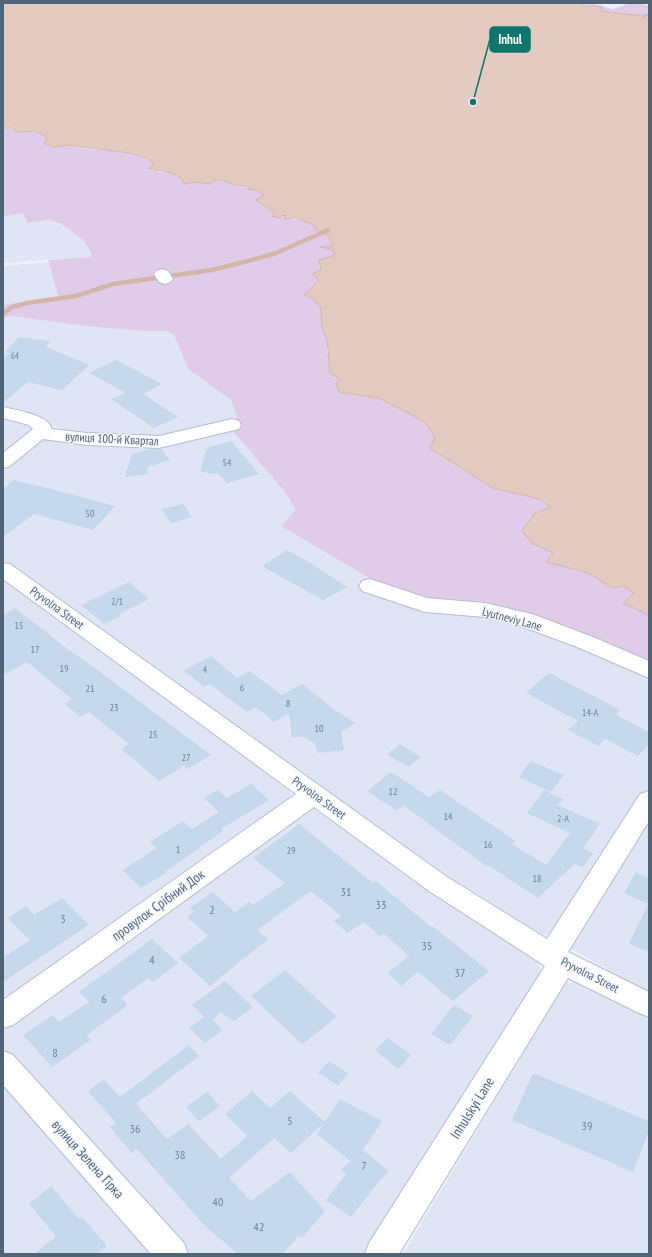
<svg xmlns="http://www.w3.org/2000/svg" width="652" height="1257" font-family="'PT Sans Narrow',sans-serif">
  <style>
    .residential { fill: #dfe5f4 }
    .green { fill: #e0cce8 }
    .water { fill: #e4cbc2; stroke: #d4b6a9 }
    .lines { fill: none; stroke-linecap: round; stroke-linejoin: round }
    .stream { stroke: #d4b6a9; stroke-width: 4.5 }
    .building { fill: #c5d8ec }
    .minor-casing { stroke: #b3becd; stroke-width: 2 }
    .minor { fill: #fff; fill-rule: evenodd }
    .labels { text-anchor: middle; stroke-width: 3; stroke-linejoin: round; paint-order: stroke }
    .far-number-label { font-size: 9px; fill: #6e8193 }
    .number-label { font-size: 10px; fill: #6e8193 }
    .street-label { font-size: 12px; fill: #516475; stroke: #f3f6fe }
    .near-number-label { font-size: 12px; fill: #6e8193 }
    .near-street-label { font-size: 14px; fill: #516475; stroke: #f3f6fe }
    .leader { fill: none; stroke: #0f766e; stroke-width: 1.5 }
    .callout-dot { fill: #0f766e; stroke: #f3f6fe; stroke-width: 1.5 }
    .callout { fill: #0f766e; stroke: #0f766e; stroke-width: 1.5 }
    .callout-label { font-size: 13px; text-anchor: middle; font-weight: bold; fill: #fff }
  </style>
  <rect width="100%" height="100%" fill="#edf1fb"/>
  <path class="residential" d="M23,213L29,223L48,220L60,223L84,241L92,255L90,257L3,263V216Z
    M48,262L58,296L3,305V266Z
    M11,316L85,326L142,331H167L174,335L188,369L231,400L237,416L234,420L154,440L75,436L40,419L3,408V318Z
    M3,414L36,427L3,457Z
    M230,428L285,492L296,510L282,526L374,580L488,614L649,674V794L555,932L543,936L519,924L443,878L3,560V470L43,437L157,445Z
    M3,579L289,790L292,799L3,1010Z
    M315,806L534,959L540,968L539,977L365,1254H185L3,1055V1021Z
    M649,809V993L570,948V941Z
    M573,982L585,984L649,1018V1254H403L565,984Z
    M3,1073L151,1254H3Z"/>
  <path class="green" d="M580,3H591L613,9L630,3H638L649,6V19L642,17L644,14C630,17 613,14 600,11L597,6L591,7Z
    M3,128C12,128 16,132 21,132C32,132 39,130 48,138V146C55,147 61,144 67,145C96,153 127,147 154,163L149,167L152,170L156,169L159,172L175,174L190,183L229,181C239,187 251,187 260,191L263,194L261,198L256,200L281,216L283,215C292,219 303,218 313,225C320,230 316,231 328,235L332,244V246L322,248L334,250V256L321,269L314,299L321,308L322,328L327,339V353L340,379L339,392L379,398L425,422L435,437L431,448L493,488L540,499L551,507L532,543L553,553L547,562L589,573L612,588L624,586L635,593L623,603L649,615V674L488,614L424,608L373,580L281,526L296,510L285,492L230,428L237,416L231,400L188,369L174,335L167,331H142L85,326L11,316L3,318V305L58,296L48,260L90,257L92,255L84,241L60,223L48,220L28,223L23,213L3,216Z"/>
  <path class="water" d="M3,3H581C585,9 595,5 602,7L601,11L631,15H648L643,17L649,19V615L623,603L634,593L624,586L612,588L589,573L546,562L553,553L532,543L522,531L535,513L551,507L540,499L493,488L430,448L435,437L425,422L379,398L339,392L336,383L340,379L330,373L327,339L322,328L321,308L314,299L304,295L319,280L313,274L321,269L319,260L334,256V250L320,247L332,246V243L328,235L318,232L313,225L295,217L284,219L286,216L283,215L280,218L272,216L275,213L256,200L261,198L263,194L257,190L248,189L249,187C245,185 241,186 236,185C228,182 216,177 209,184L196,182L184,184L183,180L175,174L148,168L154,163L146,158L130,153L67,145L53,147L44,143L48,138L36,131L15,132L16,130L11,128H3Z"/>
  <g class="lines">
    <path class="stream" d="M3,314L12,307L27,303L76,296L113,284L212,270L248,261L276,253L328,230"/>
  </g>
  <path class="building" d="M19,337L50,341L46,347L89,365L62,390L28,382L3,403V359L9,353L5,352Z
    M116,360L162,384L143,394L178,417L154,428L111,399L126,393L89,373Z
    M231,441L259,474L227,483L218,473L212,474L200,471L207,448Z
    M151,449H161L170,460L147,467L148,474L125,477L132,454Z
    M14,480L47,488L115,506L93,530L34,514L3,537V489Z
    M183,504L192,517L171,523L162,509Z
    M287,550L307,561L347,587L323,600L262,566Z
    M129,582L149,599L119,614L121,616L104,624L81,605Z
    M15,608L74,654H75L95,668L211,755L188,769L184,766L159,781L121,749L129,744L89,712L80,717L64,703L72,699L27,662L3,675V615Z
    M211,656L237,678L249,671L282,695L302,684L335,710L355,723L341,732L344,750L318,753L315,744L305,737H292L289,714L274,722L256,707L247,712L210,684L204,687L184,670Z
    M549,673L620,710L616,715L649,732V744L638,756L605,739L598,746L568,730L578,721L526,693Z
    M400,744L421,757L408,767L387,754Z
    M531,761L564,775L551,792L519,777Z
    M391,772L429,797L440,790L516,841L512,844L546,865L570,833L527,813L544,790L563,799L558,805L600,824L583,848L593,853L583,867L574,864L538,898L488,865L486,866L403,805L397,811L367,791Z
    M251,784L269,800L221,829L223,831L165,872L166,873L141,888L123,870L157,848L150,842L183,821L192,829L219,812L204,798L217,790L227,798Z
    M299,824L373,883L376,881L431,927L432,926L489,971L453,1001L418,972L401,986L388,973L409,956L384,934L380,936L364,922L347,933L334,921L341,916L311,891L257,930L268,939L210,986L179,958L208,936L187,917L194,912L190,908L213,892L235,912L249,902L253,905L285,883L253,858Z
    M636,872L649,878V952L629,944L648,904L624,893Z
    M62,898L89,925L3,982V958L30,940L8,918L26,906L34,915Z
    M152,939L178,963L153,982L148,978L121,998L128,1005L87,1035L91,1040L52,1067L23,1035L53,1015L59,1022L89,1002L79,992Z
    M285,970L337,1017L302,1044L251,996Z
    M225,981L253,1007L234,1021L220,1012L213,1021L223,1030L205,1043L189,1028L204,1017L192,1005Z
    M454,1005L473,1016L450,1045L431,1034Z
    M388,1038L411,1055L398,1069L375,1050Z
    M189,1045L199,1056L136,1104L167,1139L188,1124L221,1159L247,1136L225,1114L252,1091L270,1108L290,1091L325,1122L340,1099L382,1121L363,1150L389,1171L376,1185L351,1217L326,1200L346,1174L341,1170L350,1161L317,1134L324,1123L291,1153L274,1138L229,1178L251,1201L290,1172L325,1211L302,1238L299,1236L282,1254H238L205,1226L137,1149L132,1153L110,1127L116,1123L88,1091L104,1079L120,1097Z
    M329,1061L348,1073L338,1085L318,1073Z
    M533,1073L649,1121V1131L633,1172L512,1120Z
    M207,1092L220,1106L199,1121L186,1107Z
    M51,1186L79,1219L82,1217L107,1246L97,1254H34L56,1236L29,1204Z"/>
  <g class="lines">
    <defs>
      <path id="minor" d="M162,269L168,271L173,279L171,282L165,284L159,282L154,274L156,271Z
        M3,407C16,410 49,415 52,429L87,433L159,436L232,419L239,421L241,425L239,429L159,448L87,445L43,439L10,466L3,468V453L33,429L29,425L3,418Z
        M3,563L10,564L447,877L547,939L640,794L649,791V821L568,952L649,992V1017L639,1013L568,978L399,1254H365L369,1243L545,966L429,891L314,807L13,1025L3,1028V1000L296,794L3,579Z
        M370,579L427,598L485,603L532,614L593,637L649,661V678L577,647L518,625L485,617L425,612L362,591L359,586L362,581Z
        M3,1051L13,1055L184,1243L188,1254H151L3,1085Z"/>
    </defs>
    <use href="#minor" class="minor-casing"/>
    <use href="#minor" class="minor"/>
  </g>
  <g class="labels">
    <g class="far-number-label">
      <text x="15" y="359">64</text>
    </g>
    <g class="number-label">
      <text x="227" y="466">54</text>
      <text x="90" y="517">50</text>
      <text x="117" y="605">2/1</text>
      <text x="19" y="629">15</text>
      <text x="35" y="653">17</text>
      <text x="64" y="672">19</text>
      <text x="205" y="673">4</text>
      <text x="242" y="691">6</text>
      <text x="90" y="692">21</text>
      <text x="288" y="707">8</text>
      <text x="114" y="711">23</text>
      <text x="590" y="716">14-А</text>
      <text x="319" y="732">10</text>
      <text x="153" y="738">25</text>
      <text x="186" y="761">27</text>
      <text x="393" y="795">12</text>
      <text x="448" y="820">14</text>
      <text x="563" y="822">2-А</text>
      <text x="488" y="848">16</text>
      <text x="178" y="853">1</text>
      <text x="291" y="854">29</text>
      <text x="537" y="882">18</text>
    </g>
    <g class="street-label">
      <text transform="translate(112 439) rotate(3)" y="4">вулиця 100-й Квартал</text>
      <text transform="translate(57 608) rotate(36)" y="4">Pryvolna Street</text>
      <text transform="translate(512 619) rotate(15)" y="4">Lyutneviy Lane</text>
      <text transform="translate(319 798) rotate(36)" y="4">Pryvolna Street</text>
      <text transform="translate(590 975) rotate(27)" y="4">Pryvolna Street</text>
    </g>
    <g class="near-number-label">
      <text x="346" y="896">31</text>
      <text x="381" y="909">33</text>
      <text x="212" y="914">2</text>
      <text x="63" y="923">3</text>
      <text x="427" y="950">35</text>
      <text x="152" y="964">4</text>
      <text x="460" y="977">37</text>
      <text x="104" y="1003">6</text>
      <text x="55" y="1057">8</text>
      <text x="290" y="1125">5</text>
      <text x="587" y="1130">39</text>
      <text x="135" y="1133">36</text>
      <text x="180" y="1159">38</text>
      <text x="364" y="1170">7</text>
      <text x="218" y="1206">40</text>
      <text x="259" y="1231">42</text>
    </g>
    <g class="near-street-label">
      <text transform="translate(158 905) rotate(-36)" y="5">провулок Срібний Док</text>
      <text transform="translate(472 1108) rotate(-58)" y="5">Inhulskyi Lane</text>
      <text transform="translate(88 1159) rotate(48)" y="5">вулиця Зелена Гірка</text>
    </g>
  </g>
  <path class="leader" d="M473 102L490 39"/>
  <circle class="callout-dot" cx="473" cy="102" r="4"/>
  <rect class="callout" x="490" y="27" width="40" height="25" rx="4"/>
  <g class="callout-label">
    <text x="510" y="44">Inhul</text>
  </g>
  <rect width="652" height="1257" fill="none" stroke="#516475" stroke-width="8"/>
</svg>
